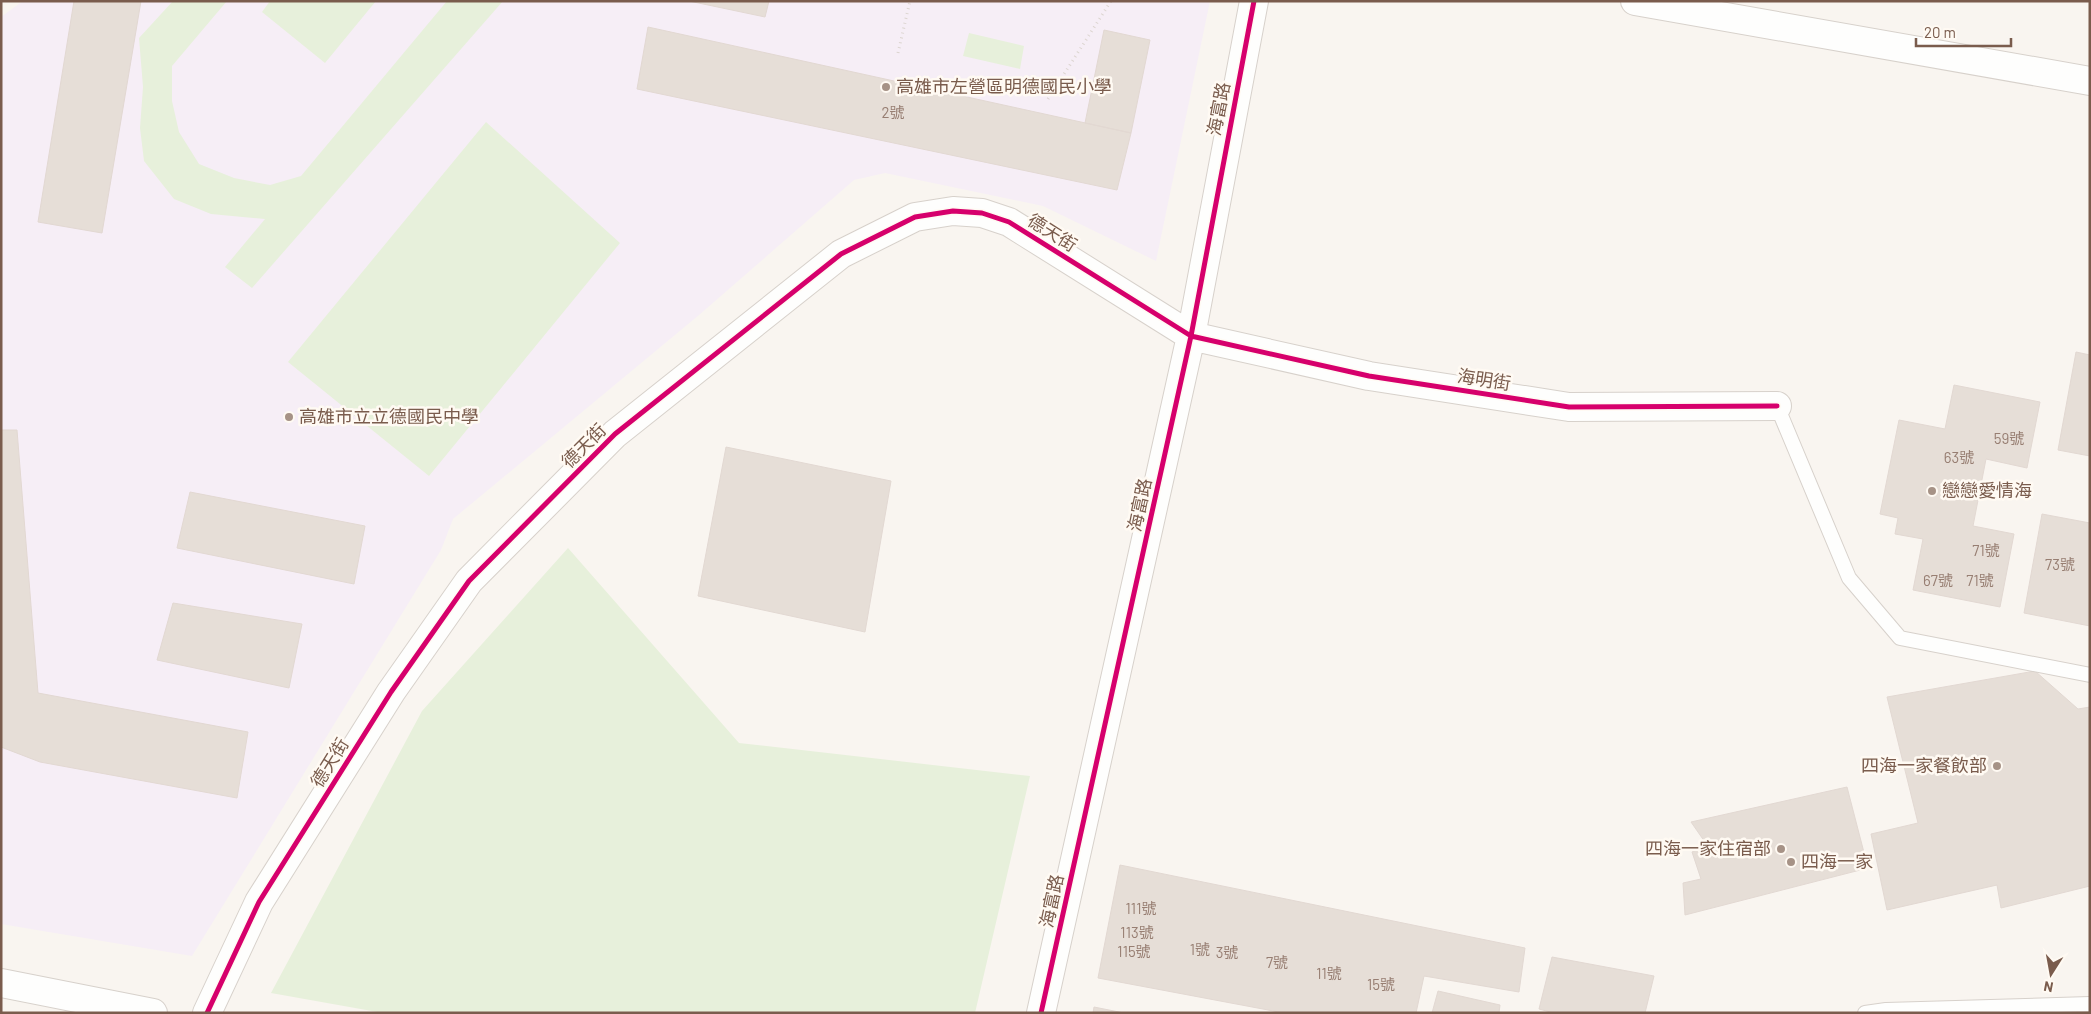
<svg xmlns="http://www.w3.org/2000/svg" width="2091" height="1014" font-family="Barlow,'Noto Sans TC',sans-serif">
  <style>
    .education { fill: #f6eef6 }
    .green { fill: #e7f0db }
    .building { fill: #e6ded7; stroke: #e2d8d2 }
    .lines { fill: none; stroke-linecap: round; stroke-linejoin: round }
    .lane-casing { stroke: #d7d1cb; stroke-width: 16 }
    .street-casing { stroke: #d7d1cb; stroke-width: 30 }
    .path { stroke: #dcd5d0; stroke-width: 3; stroke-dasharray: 1 4; stroke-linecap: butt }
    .lane { stroke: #fefefd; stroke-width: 14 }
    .street { stroke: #fefefd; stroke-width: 28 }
    .cycleway-casing { stroke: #fffaf3; stroke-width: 8 }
    .cycleway { stroke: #d6006c; stroke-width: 5 }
    .poi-dot { fill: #a69286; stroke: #fffaf3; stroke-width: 2 }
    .labels { text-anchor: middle; stroke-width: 5; stroke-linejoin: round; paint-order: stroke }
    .number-label { font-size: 15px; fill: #977e72 }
    .poi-label { font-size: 18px; fill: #7a5c4d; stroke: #fffaf3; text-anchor: start }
    .street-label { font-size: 18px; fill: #7a5c4d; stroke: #fffaf3 }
  </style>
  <rect width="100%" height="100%" fill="#f9f5f0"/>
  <path class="education" d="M23,1H1210L1156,261L1043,206L885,173L854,180L699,315L453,519L441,550L192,956L1,924V17Z"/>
  <path class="green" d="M173,1H227L172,66V101L179,132L199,164L234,178L270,185L301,176L447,1H503L252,288L225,267L265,219L211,214L174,199L144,161L140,128L143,87L139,38Z
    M270,1H376L325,63L262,12Z
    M969,33L1024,46L1020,69L963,56Z
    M486,122L620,243L429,476L288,362Z
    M568,548L739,743L1030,776L975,1013H383L271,993L422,711Z"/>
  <path class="building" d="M74,1H141L102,233L38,222Z
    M689,1H769L765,17Z
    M648,27L1131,133L1117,190L637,89Z
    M1104,30L1150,40L1131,133L1085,123Z
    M2076,352L2090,355V456L2058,450Z
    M1954,385L2040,402L2027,468L1986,459L1973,526L2014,534L2000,607L1913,590L1923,539L1895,534L1898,518L1880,514L1899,420L1945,429Z
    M1,430H17L38,693L248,732L237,798L40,762L1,747Z
    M726,447L891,481L865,632L698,596Z
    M190,492L365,526L354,584L177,548Z
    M2042,514L2090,523V626L2024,613Z
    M173,603L302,624L289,688L157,660Z
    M2035,671L2078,709L2090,707V886L2001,908L1997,885L1887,910L1871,834L1918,823L1887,697Z
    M1847,787L1868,868L1685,915L1683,883L1701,879L1692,852L1707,845L1691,822Z
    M1120,865L1525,948L1519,992L1424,976L1416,1013H1284L1098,978Z
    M1552,957L1654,976L1645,1013H1554L1539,1009Z
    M1438,991L1500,1005L1499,1013H1432Z
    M1094,1007L1124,1013H1093Z"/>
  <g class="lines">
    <defs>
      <path id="lane" d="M1777,406L1849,578L1900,638L2090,675
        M1865,1013L1886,1010L2090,1004"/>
      <path id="street" d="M1635,1L2090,81
        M1,983L153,1013
        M207,1013L259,902L391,692L469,581L615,434L841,254L915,217L953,211L982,213L1009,222L1191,336L1369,376L1569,407L1777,406
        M1041,1013L1191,336L1254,1"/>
    </defs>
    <use href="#lane" class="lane-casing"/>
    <use href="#street" class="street-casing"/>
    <path class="path" d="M898,53L910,1
      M1048,99L1111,1"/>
    <use href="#lane" class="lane"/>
    <use href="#street" class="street"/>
    <defs>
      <path id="cycleway" d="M207,1013L259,902L391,692L469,581L615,434L841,254L915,217L953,211L982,213L1009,222L1191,336L1369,376L1569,407L1777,406
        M1041,1013L1191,336L1254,1"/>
    </defs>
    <use href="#cycleway" class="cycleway-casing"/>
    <use href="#cycleway" class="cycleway"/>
  </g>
  <g class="poi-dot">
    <circle cx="886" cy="87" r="5"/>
    <circle cx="289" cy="417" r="5"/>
    <circle cx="1932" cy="491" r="5"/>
    <circle cx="1997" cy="766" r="5"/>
    <circle cx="1781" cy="849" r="5"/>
    <circle cx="1791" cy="862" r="5"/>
  </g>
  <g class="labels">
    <g class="number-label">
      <text x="893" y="118">2號</text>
      <text x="2009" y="444">59號</text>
      <text x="1959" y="463">63號</text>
      <text x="1986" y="556">71號</text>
      <text x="2060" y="570">73號</text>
      <text x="1938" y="586">67號</text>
      <text x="1980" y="586">71號</text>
      <text x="1141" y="914">111號</text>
      <text x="1137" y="938">113號</text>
      <text x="1200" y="955">1號</text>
      <text x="1134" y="957">115號</text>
      <text x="1227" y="958">3號</text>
      <text x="1277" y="968">7號</text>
      <text x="1329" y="979">11號</text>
      <text x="1381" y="990">15號</text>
    </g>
    <g class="poi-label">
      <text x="896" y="93">高雄市左營區明德國民小學</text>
      <text x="299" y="423">高雄市立立德國民中學</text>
      <text x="1942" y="497">戀戀愛情海</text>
      <text x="1987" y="772" text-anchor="end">四海一家餐飲部</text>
      <text x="1771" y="855" text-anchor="end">四海一家住宿部</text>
      <text x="1801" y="868">四海一家</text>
    </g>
    <g class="street-label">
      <text transform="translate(1219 109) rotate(-79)" y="6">海富路</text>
      <text transform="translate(1052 233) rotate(32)" y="6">德天街</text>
      <text transform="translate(1484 380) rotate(9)" y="6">海明街</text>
      <text transform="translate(584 446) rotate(-45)" y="6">德天街</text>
      <text transform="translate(1140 505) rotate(-78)" y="6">海富路</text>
      <text transform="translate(330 763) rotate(-58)" y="6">德天街</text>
      <text transform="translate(1052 901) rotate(-78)" y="6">海富路</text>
    </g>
  </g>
  <rect width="2091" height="1014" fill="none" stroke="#7a5c4d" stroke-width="5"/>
  <g transform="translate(2051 974) rotate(191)" stroke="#fffaf3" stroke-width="4" paint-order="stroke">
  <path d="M0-4L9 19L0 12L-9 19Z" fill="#7a5c4d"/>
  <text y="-8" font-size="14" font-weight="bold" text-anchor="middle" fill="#7a5c4d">N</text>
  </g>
  <path d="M1916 38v8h95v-8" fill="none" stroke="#7a5c4d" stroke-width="2.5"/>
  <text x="1924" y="38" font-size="15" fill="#7a5c4d" stroke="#fffaf3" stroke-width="4" paint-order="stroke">20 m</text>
</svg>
